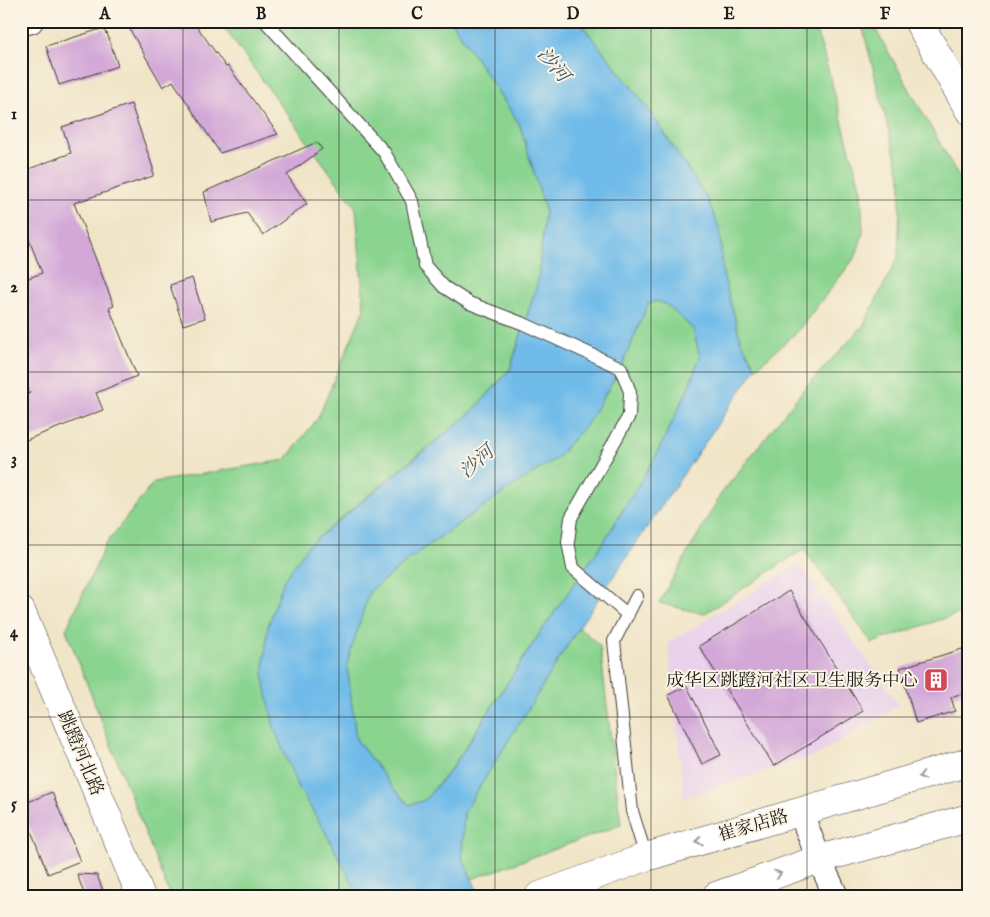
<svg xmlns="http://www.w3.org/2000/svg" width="990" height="917" font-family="'IM FELL English','Noto Serif SC',serif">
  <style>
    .built { fill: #ead1ec }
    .green { fill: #8ad490; stroke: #537856 }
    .water { fill: #70bbe9; stroke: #466c82; fill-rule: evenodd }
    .building { fill: #d3a8d8 }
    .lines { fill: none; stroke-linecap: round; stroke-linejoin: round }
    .lane-casing { stroke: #3c3a36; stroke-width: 14 }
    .street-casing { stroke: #3c3a36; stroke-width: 26 }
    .secondary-casing { stroke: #3c3a36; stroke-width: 29 }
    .lane { stroke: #fff; stroke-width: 12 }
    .street { stroke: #fff; stroke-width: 24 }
    .secondary { stroke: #fff; stroke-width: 28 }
    .oneway { stroke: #999 }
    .grid { fill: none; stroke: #1c1c1c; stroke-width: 1; stroke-opacity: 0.55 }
    .labels { text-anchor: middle; stroke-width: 4; stroke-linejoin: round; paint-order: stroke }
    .poi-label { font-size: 18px; fill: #1c1c1c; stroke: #fcf5e5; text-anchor: end }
    .street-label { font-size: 18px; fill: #1c1c1c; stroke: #fcf5e5 }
    .water-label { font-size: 19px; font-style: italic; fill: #3e5c6e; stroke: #fcf5e5 }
    .neatline { fill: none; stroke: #1c1c1c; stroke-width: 2 }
    .grid-label { font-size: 16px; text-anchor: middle; font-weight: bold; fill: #1c1c1c }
  </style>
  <rect width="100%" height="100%" fill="#fcf5e5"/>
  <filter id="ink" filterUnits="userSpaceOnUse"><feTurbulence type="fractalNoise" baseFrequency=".02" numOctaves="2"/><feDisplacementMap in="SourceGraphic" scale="10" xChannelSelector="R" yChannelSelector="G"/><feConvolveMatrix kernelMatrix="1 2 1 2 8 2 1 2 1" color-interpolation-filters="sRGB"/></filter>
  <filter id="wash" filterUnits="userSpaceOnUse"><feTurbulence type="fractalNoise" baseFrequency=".0096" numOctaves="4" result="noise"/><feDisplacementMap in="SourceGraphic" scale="20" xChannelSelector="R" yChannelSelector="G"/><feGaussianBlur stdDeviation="1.12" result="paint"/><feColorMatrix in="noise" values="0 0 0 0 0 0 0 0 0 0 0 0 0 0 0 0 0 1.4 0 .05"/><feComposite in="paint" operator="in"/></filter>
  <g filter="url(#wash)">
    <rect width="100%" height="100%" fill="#f1e5c8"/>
    <path class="built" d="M799,563L899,705L817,755L684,797L668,643Z"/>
    <path class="green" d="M219,21H451L520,125L545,210L538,281L510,369L473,411L394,474L308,546L297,785L326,833L359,896H170L66,630L106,544L154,482L285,460L318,418L364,309L356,208Z
      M579,21H813L824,55L861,190L863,233L856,256L798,331L756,368L741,341L723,275L720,230L708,200L647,107Z
      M861,21H871L969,195V610L872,643L804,549L704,614L659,603L721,494L804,389L863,326L898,257L901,179Z
      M656,301L666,304L693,329L700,357L687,391L656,456L604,541L540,633L453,766L425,800L409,805L393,788L356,739L346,664L369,592L420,551L508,489L557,458L588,422L621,368L648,304Z
      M579,627L600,646L621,825L472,879L462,858L464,812Z"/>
    <path class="water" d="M451,21H579L647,107L708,200L720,230L723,275L741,341L756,368L579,627L464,812L462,858L480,896H359L326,833L297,785L274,728L263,675L268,626L284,580L308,546L473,411L510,370L538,281L545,210L520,125ZM656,301L666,304L693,329L700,357L687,391L656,456L604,541L540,633L453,767L425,800L409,805L393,788L356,739L347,664L369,592L420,551L508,489L557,458L588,422L621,368L648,304Z"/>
    <g id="blocks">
      <path class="building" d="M125,21H193L226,67L228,66L278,134L220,153L173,81L163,87Z
        M104,28L106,34L107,33L118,66L59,85L46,46Z
        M131,104L153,168V176L74,203L114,306L109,308L137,376L96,393L103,410L21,442V397L30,393L21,372V281L42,273L21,219V172L71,153L62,127Z
        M317,142L322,149L287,175L307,204L263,235L247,213L211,222L204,192Z
        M192,278L205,318L183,325L170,285Z
        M789,591L863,711L774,766L699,646Z
        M969,647V691L951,697L955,711L916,723L900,668Z
        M687,686L721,755L702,764L668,695Z
        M52,792L80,861L48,874L21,805Z
        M77,874L97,875L105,896H85Z"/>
    </g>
  </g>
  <g filter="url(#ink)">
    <use href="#blocks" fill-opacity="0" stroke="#3c3a36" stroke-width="1"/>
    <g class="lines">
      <defs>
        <path id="lane" d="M265,21L384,152L412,201L425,266L444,287L469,303L524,324L621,368L630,392L629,416L571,518L568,542L573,568L628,615
          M637,596L614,641L632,811L646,857"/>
        <path id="street" d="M21,24L31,21
          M800,811L819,859L836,896"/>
        <path id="secondary" d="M918,21L969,110
          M21,611L141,896
          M539,896L646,857L969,762
          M716,896L819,859L969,818"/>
      </defs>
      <use href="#lane" class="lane-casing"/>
      <use href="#street" class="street-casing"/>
      <use href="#secondary" class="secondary-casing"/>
      <use href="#lane" class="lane"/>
      <use href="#street" class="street"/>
      <use href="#secondary" class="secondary"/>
    </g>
    <defs><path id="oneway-chevron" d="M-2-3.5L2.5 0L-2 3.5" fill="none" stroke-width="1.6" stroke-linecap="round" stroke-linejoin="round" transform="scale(1.25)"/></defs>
    <g class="oneway">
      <use href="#oneway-chevron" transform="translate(922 776) rotate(164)"/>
      <use href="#oneway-chevron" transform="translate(699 841) rotate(164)"/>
      <use href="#oneway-chevron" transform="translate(778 874) rotate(-19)"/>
    </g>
  </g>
  <path class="grid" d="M183,21V896M339,21V896M495,21V896M651,21V896M807,21V896M21,200H969M21,372H969M21,545H969M21,717H969"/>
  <defs>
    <symbol id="building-square" viewBox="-11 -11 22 22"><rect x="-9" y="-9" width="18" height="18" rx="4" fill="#d1495b" stroke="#fcf5e5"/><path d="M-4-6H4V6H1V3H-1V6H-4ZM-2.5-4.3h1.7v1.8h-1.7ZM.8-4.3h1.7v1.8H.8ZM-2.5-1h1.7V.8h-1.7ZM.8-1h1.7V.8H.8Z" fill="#fff"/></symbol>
  </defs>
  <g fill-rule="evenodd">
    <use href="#building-square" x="922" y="666" width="28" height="28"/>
  </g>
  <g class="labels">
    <g class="poi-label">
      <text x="918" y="686">成华区跳蹬河社区卫生服务中心</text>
    </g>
    <g class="street-label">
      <text transform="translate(81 753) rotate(67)" y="6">跳蹬河北路</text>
      <text transform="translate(753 825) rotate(-16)" y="6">崔家店路</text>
    </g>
    <g class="water-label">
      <text transform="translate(554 64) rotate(50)" y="7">沙河</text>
      <text transform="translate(476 461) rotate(-41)" y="7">沙河</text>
    </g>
  </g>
  <rect width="990" height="917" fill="none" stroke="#fcf5e5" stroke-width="55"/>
  <rect x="28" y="28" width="934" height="862" class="neatline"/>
  <g class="grid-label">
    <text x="105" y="19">A</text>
    <text x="261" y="19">B</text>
    <text x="417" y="19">C</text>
    <text x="573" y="19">D</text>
    <text x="729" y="19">E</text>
    <text x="885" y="19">F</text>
    <text x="14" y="119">1</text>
    <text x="14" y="292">2</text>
    <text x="14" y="464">3</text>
    <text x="14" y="637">4</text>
    <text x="14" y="809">5</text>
  </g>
</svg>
